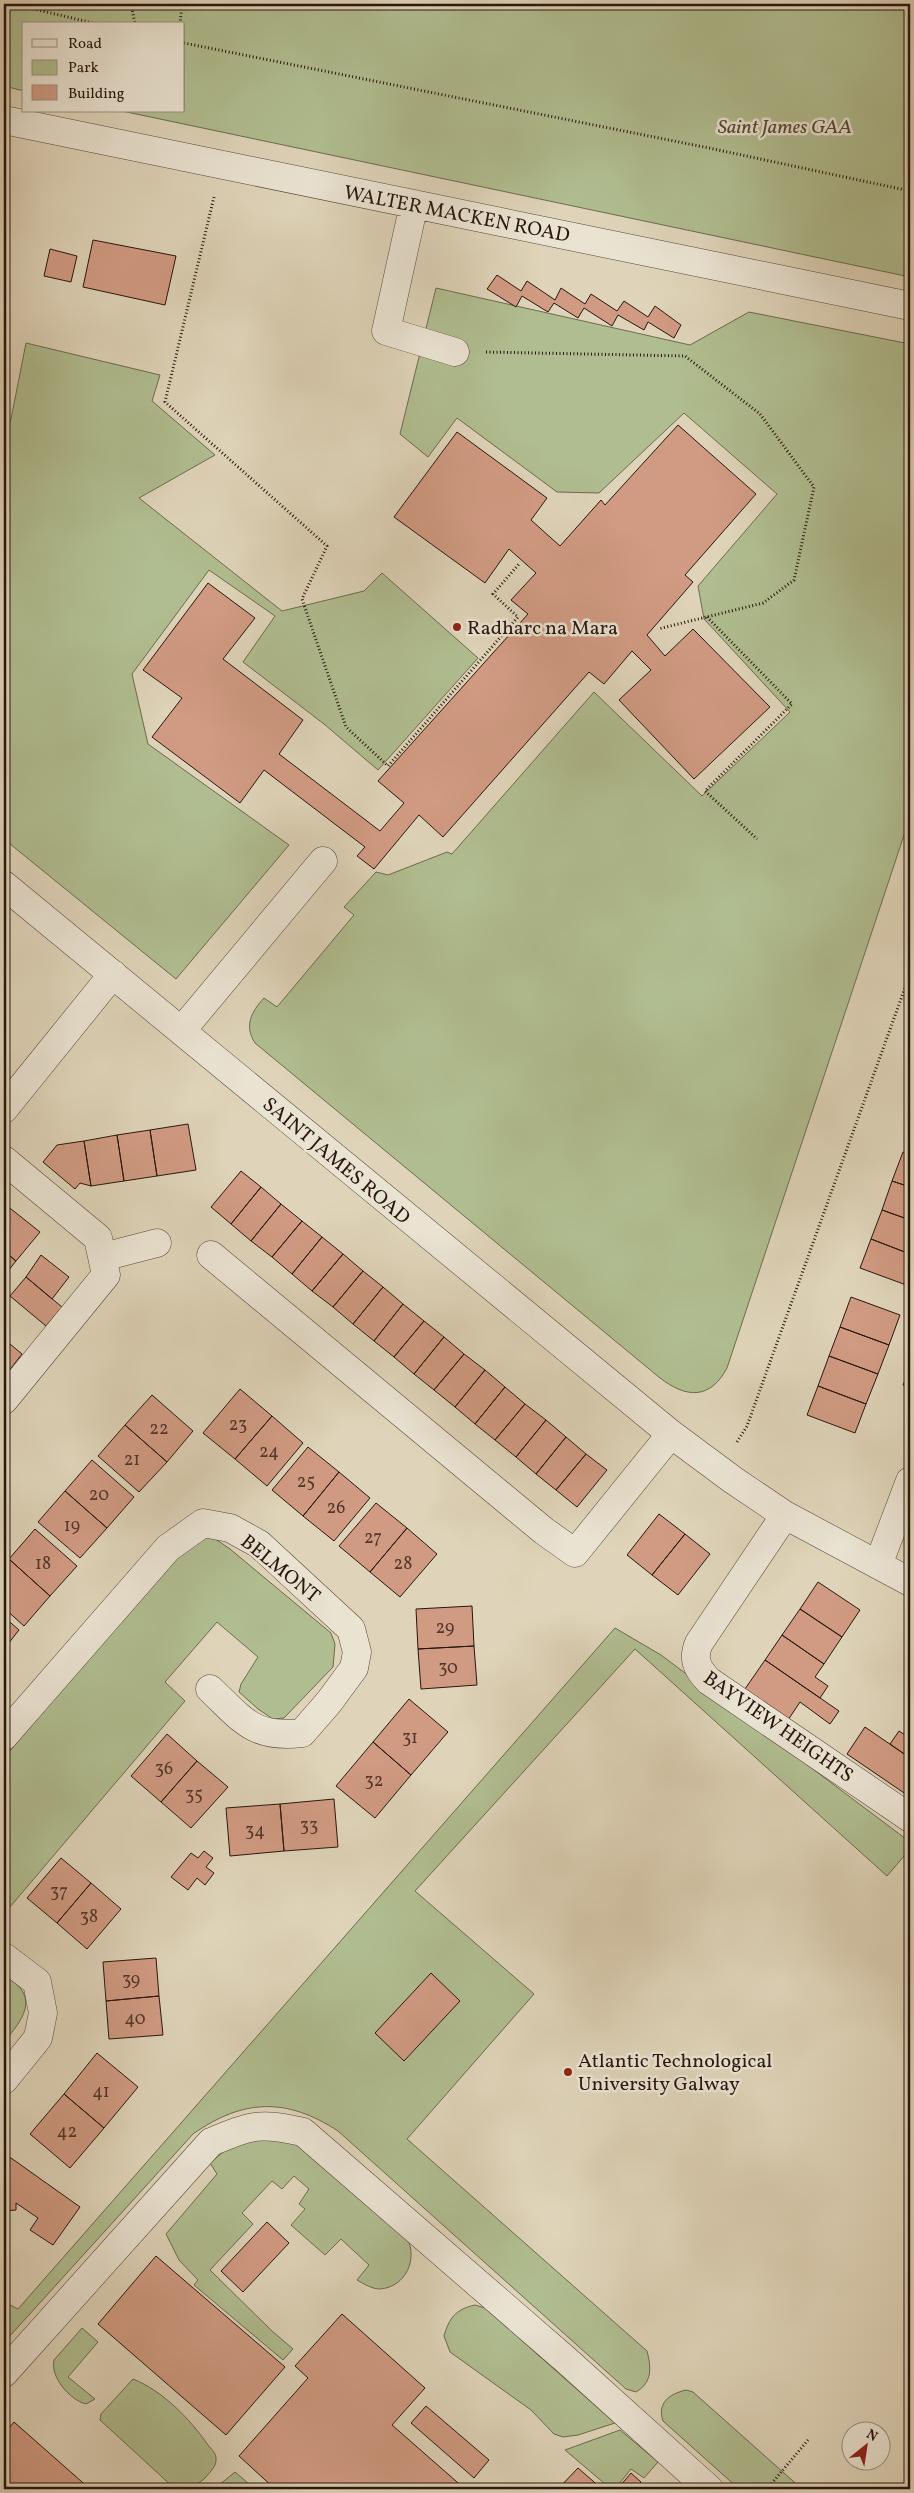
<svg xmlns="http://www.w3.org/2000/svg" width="914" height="2493" font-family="Vollkorn,serif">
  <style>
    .green { fill: #b0bd90; stroke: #6c6a50 }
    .building { fill: #d19b83; stroke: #28160f }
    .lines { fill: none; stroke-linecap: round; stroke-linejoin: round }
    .minor-casing { stroke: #56463a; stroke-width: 29 }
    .path { stroke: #28160f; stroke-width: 3; stroke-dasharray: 1 2.5; stroke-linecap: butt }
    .minor { stroke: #eae3d2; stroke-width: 28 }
    .poi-dot { fill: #8f2418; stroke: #eae3d2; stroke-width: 2 }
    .labels { text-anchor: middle; stroke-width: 5; stroke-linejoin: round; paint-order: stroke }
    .number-label { font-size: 18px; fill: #52372c }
    .park-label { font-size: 20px; font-style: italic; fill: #514836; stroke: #eae3d2 }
    .street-label { font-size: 20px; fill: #28160f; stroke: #eae3d2 }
    .poi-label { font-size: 20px; fill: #28160f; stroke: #eae3d2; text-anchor: start }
  </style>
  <rect width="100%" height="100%" fill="#dfd4b9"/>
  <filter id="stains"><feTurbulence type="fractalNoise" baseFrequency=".004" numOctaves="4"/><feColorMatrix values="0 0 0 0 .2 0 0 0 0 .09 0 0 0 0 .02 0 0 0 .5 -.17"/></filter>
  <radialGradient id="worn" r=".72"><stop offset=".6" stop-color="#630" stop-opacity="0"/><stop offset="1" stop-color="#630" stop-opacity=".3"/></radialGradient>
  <path class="green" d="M4,4H910V277L122,111H184V24H24V91L4,86Z
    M436,288L690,345L749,312L910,344V817L727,1368C710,1400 686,1398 660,1378L255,1043C244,1026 251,1012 264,998L277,1007L354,915L344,907L376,872L388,875L447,852L452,854L594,692L702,796L790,712L704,619L698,586L777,494L684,413L599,493L557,492L457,418L428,457L400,434Z
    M26,343L160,375L152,401L215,455L139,498L282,611L364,591L382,573L478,658L378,770L324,724L243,662L275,616L209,570L132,674L148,744L289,845L176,979L4,839V437L11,419Z
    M207,1537L217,1540L230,1549L331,1633L335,1644L333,1667L284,1718L273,1719L258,1709L239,1692L241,1684L258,1657L217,1622L165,1682L185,1701L4,1914V1758L183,1548Z
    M615,1628L661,1655L910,1842V1859L905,1855L887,1876L635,1649L415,1891L534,1994L407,2139L647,2351C651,2367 653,2382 636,2392L626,2389L338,2131C286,2097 243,2099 193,2134L8,2338L4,2336V2302L18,2309Z
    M4,1975C40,1996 25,2017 4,2042Z
    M260,2137L294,2142L407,2238C418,2259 406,2287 380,2289C372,2289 364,2284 357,2280L369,2265L341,2239L325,2255L291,2225L305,2209L299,2204L309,2189L294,2176L282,2189L272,2181L242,2213L253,2224L210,2270L272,2331L293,2349L283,2360L194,2285L198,2280L179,2260L166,2234L217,2174L210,2163L228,2148Z
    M475,2305L485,2308L615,2423L578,2435L563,2437L554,2434L531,2410L450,2352L444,2336C449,2318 456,2309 475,2305Z
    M82,2328L98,2342L68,2377L95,2399L86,2404C70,2400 50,2377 54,2360Z
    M133,2379C163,2391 190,2419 208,2445C211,2449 216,2453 216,2458C217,2466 210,2472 205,2478C197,2486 184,2490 173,2487L100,2420L101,2414Z
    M686,2390L693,2392L802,2489H739L663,2421C657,2403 669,2394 686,2390Z
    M620,2430L658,2462L644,2478L631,2469L615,2489H611L565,2450Z
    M235,2472L255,2489H214Z"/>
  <path class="building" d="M93,240L176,256L165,305L83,287Z
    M50,249L77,256L71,282L44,276Z
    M497,275L521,291L527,281L555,300L561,288L585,304L591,294L617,311L624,301L648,317L655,306L681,325L674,338L648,322L644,330L618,315L612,326L584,308L578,318L554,303L548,312L522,296L516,307L487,289Z
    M678,425L756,494L685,575L693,582L647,635L665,656L693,629L770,707L694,779L619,700L651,670L632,651L604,684L589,672L443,837L419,815L374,869L357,856L365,847L264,770L240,803L152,737L182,698L143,670L208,583L255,618L223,659L303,720L279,754L380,831L404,803L378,781L528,614L511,600L536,573L509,549L485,583L394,517L457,432L547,498L531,520L560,546L601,500L605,505Z
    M188,1124L196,1170L157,1176L150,1130Z
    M150,1130L157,1176L124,1181L117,1135Z
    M117,1135L124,1181L91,1186L84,1141Z
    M84,1141L91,1186L80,1183L75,1189L43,1162L57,1145Z
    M903,1152L910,1154V1187L892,1181Z
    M241,1171L261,1187L231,1224L211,1207Z
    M892,1181L910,1187V1220L882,1210Z
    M261,1187L281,1204L251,1241L231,1224Z
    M281,1204L302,1221L272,1257L251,1241Z
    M6,1205L40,1232L16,1261L4,1251V1208Z
    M882,1210L910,1220V1254L871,1239Z
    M302,1221L322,1237L292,1274L272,1257Z
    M322,1237L343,1254L312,1291L292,1274Z
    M871,1239L910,1254L909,1286L860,1268Z
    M4,1251L16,1261L4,1276Z
    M343,1254L363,1271L333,1307L312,1291Z
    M41,1255L69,1277L52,1299L26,1277Z
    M363,1271L383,1287L353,1324L333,1307Z
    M26,1277L62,1307L46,1326L10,1296Z
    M383,1287L403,1304L374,1341L353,1324Z
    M851,1297L900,1315L889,1345L840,1327Z
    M403,1304L424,1321L394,1357L374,1341Z
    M424,1321L444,1337L414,1374L394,1357Z
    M840,1327L889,1345L878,1374L829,1356Z
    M444,1337L464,1354L434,1390L414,1374Z
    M4,1339L22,1354L5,1376L4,1375Z
    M464,1354L485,1370L455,1407L434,1390Z
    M829,1356L878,1374L866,1404L818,1386Z
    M485,1370L505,1387L475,1424L455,1407Z
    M909,1371H910V1388L903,1385Z
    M818,1386L866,1404L855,1433L807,1415Z
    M505,1387L525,1404L495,1440L475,1424Z
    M240,1389L272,1416L235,1459L203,1433Z
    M152,1395L193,1431L167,1462L125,1425Z
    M525,1404L546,1420L516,1457L495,1440Z
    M272,1416L303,1443L267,1486L235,1459Z
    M546,1420L566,1437L536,1474L516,1457Z
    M125,1425L167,1462L139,1492L98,1456Z
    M566,1437L586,1454L556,1490L536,1474Z
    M308,1447L339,1472L303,1516L272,1490Z
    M586,1454L607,1470L577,1507L556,1490Z
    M92,1460L134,1497L107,1528L65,1491Z
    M339,1472L370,1498L334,1541L303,1516Z
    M65,1491L107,1528L80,1558L38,1522Z
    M376,1503L407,1528L370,1572L339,1546Z
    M659,1514L685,1534L652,1575L627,1555Z
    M407,1528L437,1554L400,1597L370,1572Z
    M35,1529L77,1566L50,1596L9,1559Z
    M685,1534L710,1554L678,1595L652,1575Z
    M9,1559L50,1596L24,1626L4,1608V1565Z
    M818,1582L860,1610L842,1637L800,1609Z
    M472,1606L474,1646L418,1649L416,1609Z
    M800,1609L842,1637L824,1664L782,1635Z
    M4,1617L19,1630L4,1649Z
    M782,1635L824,1664L815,1677L828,1686L820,1698L765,1660Z
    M474,1646L477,1685L421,1689L418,1649Z
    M765,1660L839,1711L830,1724L800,1702L788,1720L745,1689Z
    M409,1699L448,1732L411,1775L373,1742Z
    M865,1727L910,1758V1797L847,1754Z
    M899,1731L910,1738V1758L890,1744Z
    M167,1734L197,1761L161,1802L131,1776Z
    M373,1742L411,1775L375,1818L336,1786Z
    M197,1761L228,1787L191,1828L161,1802Z
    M334,1799L338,1847L284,1851L280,1804Z
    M280,1804L284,1851L230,1856L226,1808Z
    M204,1851L213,1858L206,1867L214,1873L205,1885L197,1878L188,1890L171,1877L191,1853L198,1858Z
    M61,1858L91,1883L57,1923L27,1898Z
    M91,1883L121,1909L87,1949L57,1923Z
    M156,1958L159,1996L106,2001L103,1962Z
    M431,1973L460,2001L404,2061L375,2033Z
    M159,1996L163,2035L109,2039L106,2001Z
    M97,2053L138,2087L104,2128L64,2094Z
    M64,2094L104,2128L70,2168L30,2134Z
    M4,2158H11L80,2207L53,2245L30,2230L38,2218L16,2203V2210L4,2211Z
    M267,2222L289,2243L243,2292L221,2271Z
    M156,2256L285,2367L226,2435L98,2324Z
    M342,2314L425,2388L392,2425L465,2489H275L239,2456L308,2378L295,2366Z
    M426,2406L489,2460L474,2478L411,2423Z
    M14,2422L90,2489H4V2434Z
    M578,2468L602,2489H558Z
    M631,2473L641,2482L635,2489H623L620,2486Z"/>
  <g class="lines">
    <defs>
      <path id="minor" d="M4,120L910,306
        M414,204L386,331L455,352
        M4,885L671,1434L733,1480L785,1515L910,1582
        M182,1030L323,861
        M4,1109L113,974
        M4,1160L98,1238L106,1275L4,1400
        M211,1255L544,1531L575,1553L671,1434
        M103,1257L157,1243
        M785,1515L699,1643C692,1659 697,1669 709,1681L910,1818
        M878,1565L910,1481
        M4,1736L168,1548L203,1523L230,1528L259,1544L351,1629L357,1652L354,1668L329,1702L302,1733C253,1739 242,1719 210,1689
        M4,1957L37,1982L43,2013L38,2038L4,2080
        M4,2373L211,2142C252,2125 259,2122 303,2132L565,2359L709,2489"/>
    </defs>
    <use href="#minor" class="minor-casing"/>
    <path class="path" d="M13,4L97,24
      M131,4L135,24
      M180,24L182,4
      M184,43L709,148L910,191
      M214,197L165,402L327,546L302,599L346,727L388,766L518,617L493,594L519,564
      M486,352L685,356L760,414L814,487L794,580L763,603L658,629
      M707,617L792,704L705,791L757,839
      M737,1442L747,1426L910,974
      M767,2489L808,2440"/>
    <use href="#minor" class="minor"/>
  </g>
  <g class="poi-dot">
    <circle cx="457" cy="627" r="5"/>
    <circle cx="568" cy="2072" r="5"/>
  </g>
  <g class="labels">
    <g class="number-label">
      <text x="238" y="1430">23</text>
      <text x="159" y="1434">22</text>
      <text x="269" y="1457">24</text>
      <text x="132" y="1465">21</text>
      <text x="306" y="1487">25</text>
      <text x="99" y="1500">20</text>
      <text x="336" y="1513">26</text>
      <text x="72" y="1531">19</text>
      <text x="373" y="1543">27</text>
      <text x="43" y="1569">18</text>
      <text x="403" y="1569">28</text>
      <text x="445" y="1633">29</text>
      <text x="448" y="1673">30</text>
      <text x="410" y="1743">31</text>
      <text x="164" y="1774">36</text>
      <text x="374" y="1786">32</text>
      <text x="194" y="1800">35</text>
      <text x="309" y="1831">33</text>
      <text x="255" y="1836">34</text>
      <text x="59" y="1897">37</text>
      <text x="89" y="1922">38</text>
      <text x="131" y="1985">39</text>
      <text x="135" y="2024">40</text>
      <text x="101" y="2097">41</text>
      <text x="67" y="2137">42</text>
    </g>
    <g class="park-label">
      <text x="785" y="133">Saint James GAA</text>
    </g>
    <g class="street-label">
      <text transform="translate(457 213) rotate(11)" y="7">WALTER MACKEN ROAD</text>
      <text transform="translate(337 1160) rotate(40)" y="7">SAINT JAMES ROAD</text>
      <text transform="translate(281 1568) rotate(39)" y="7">BELMONT</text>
      <text transform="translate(779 1726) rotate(35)" y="7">BAYVIEW HEIGHTS</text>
    </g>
    <g class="poi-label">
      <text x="467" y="634">Radharc na Mara</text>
      <text x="578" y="2067">Atlantic Technological<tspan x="578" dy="23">University Galway</tspan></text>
    </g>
  </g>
  <rect width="914" height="2493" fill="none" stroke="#dfd4b9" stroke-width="20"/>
  <rect x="5" y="5" width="904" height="2483" fill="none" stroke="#28160f" stroke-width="2.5"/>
  <rect x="10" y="10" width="894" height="2473" fill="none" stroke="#28160f"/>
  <rect x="22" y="22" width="162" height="90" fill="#eae3d2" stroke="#9c9184"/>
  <rect x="32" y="39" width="25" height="8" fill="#eae3d2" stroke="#9c9184"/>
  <text x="68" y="48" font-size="15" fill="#28160f">Road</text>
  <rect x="32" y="60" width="25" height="15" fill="#b0bd90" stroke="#9c9184"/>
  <text x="68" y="72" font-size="15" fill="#28160f">Park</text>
  <rect x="32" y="85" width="25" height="15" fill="#d19b83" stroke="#9c9184"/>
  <text x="68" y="98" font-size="15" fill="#28160f">Building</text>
  <g transform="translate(866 2446) rotate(30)"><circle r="24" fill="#eae3d2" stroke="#9c9184"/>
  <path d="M0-4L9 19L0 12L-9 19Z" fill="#8f2418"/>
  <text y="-8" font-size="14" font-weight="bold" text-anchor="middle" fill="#28160f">N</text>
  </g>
  <rect width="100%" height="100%" filter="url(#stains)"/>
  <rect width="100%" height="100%" fill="url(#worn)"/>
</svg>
